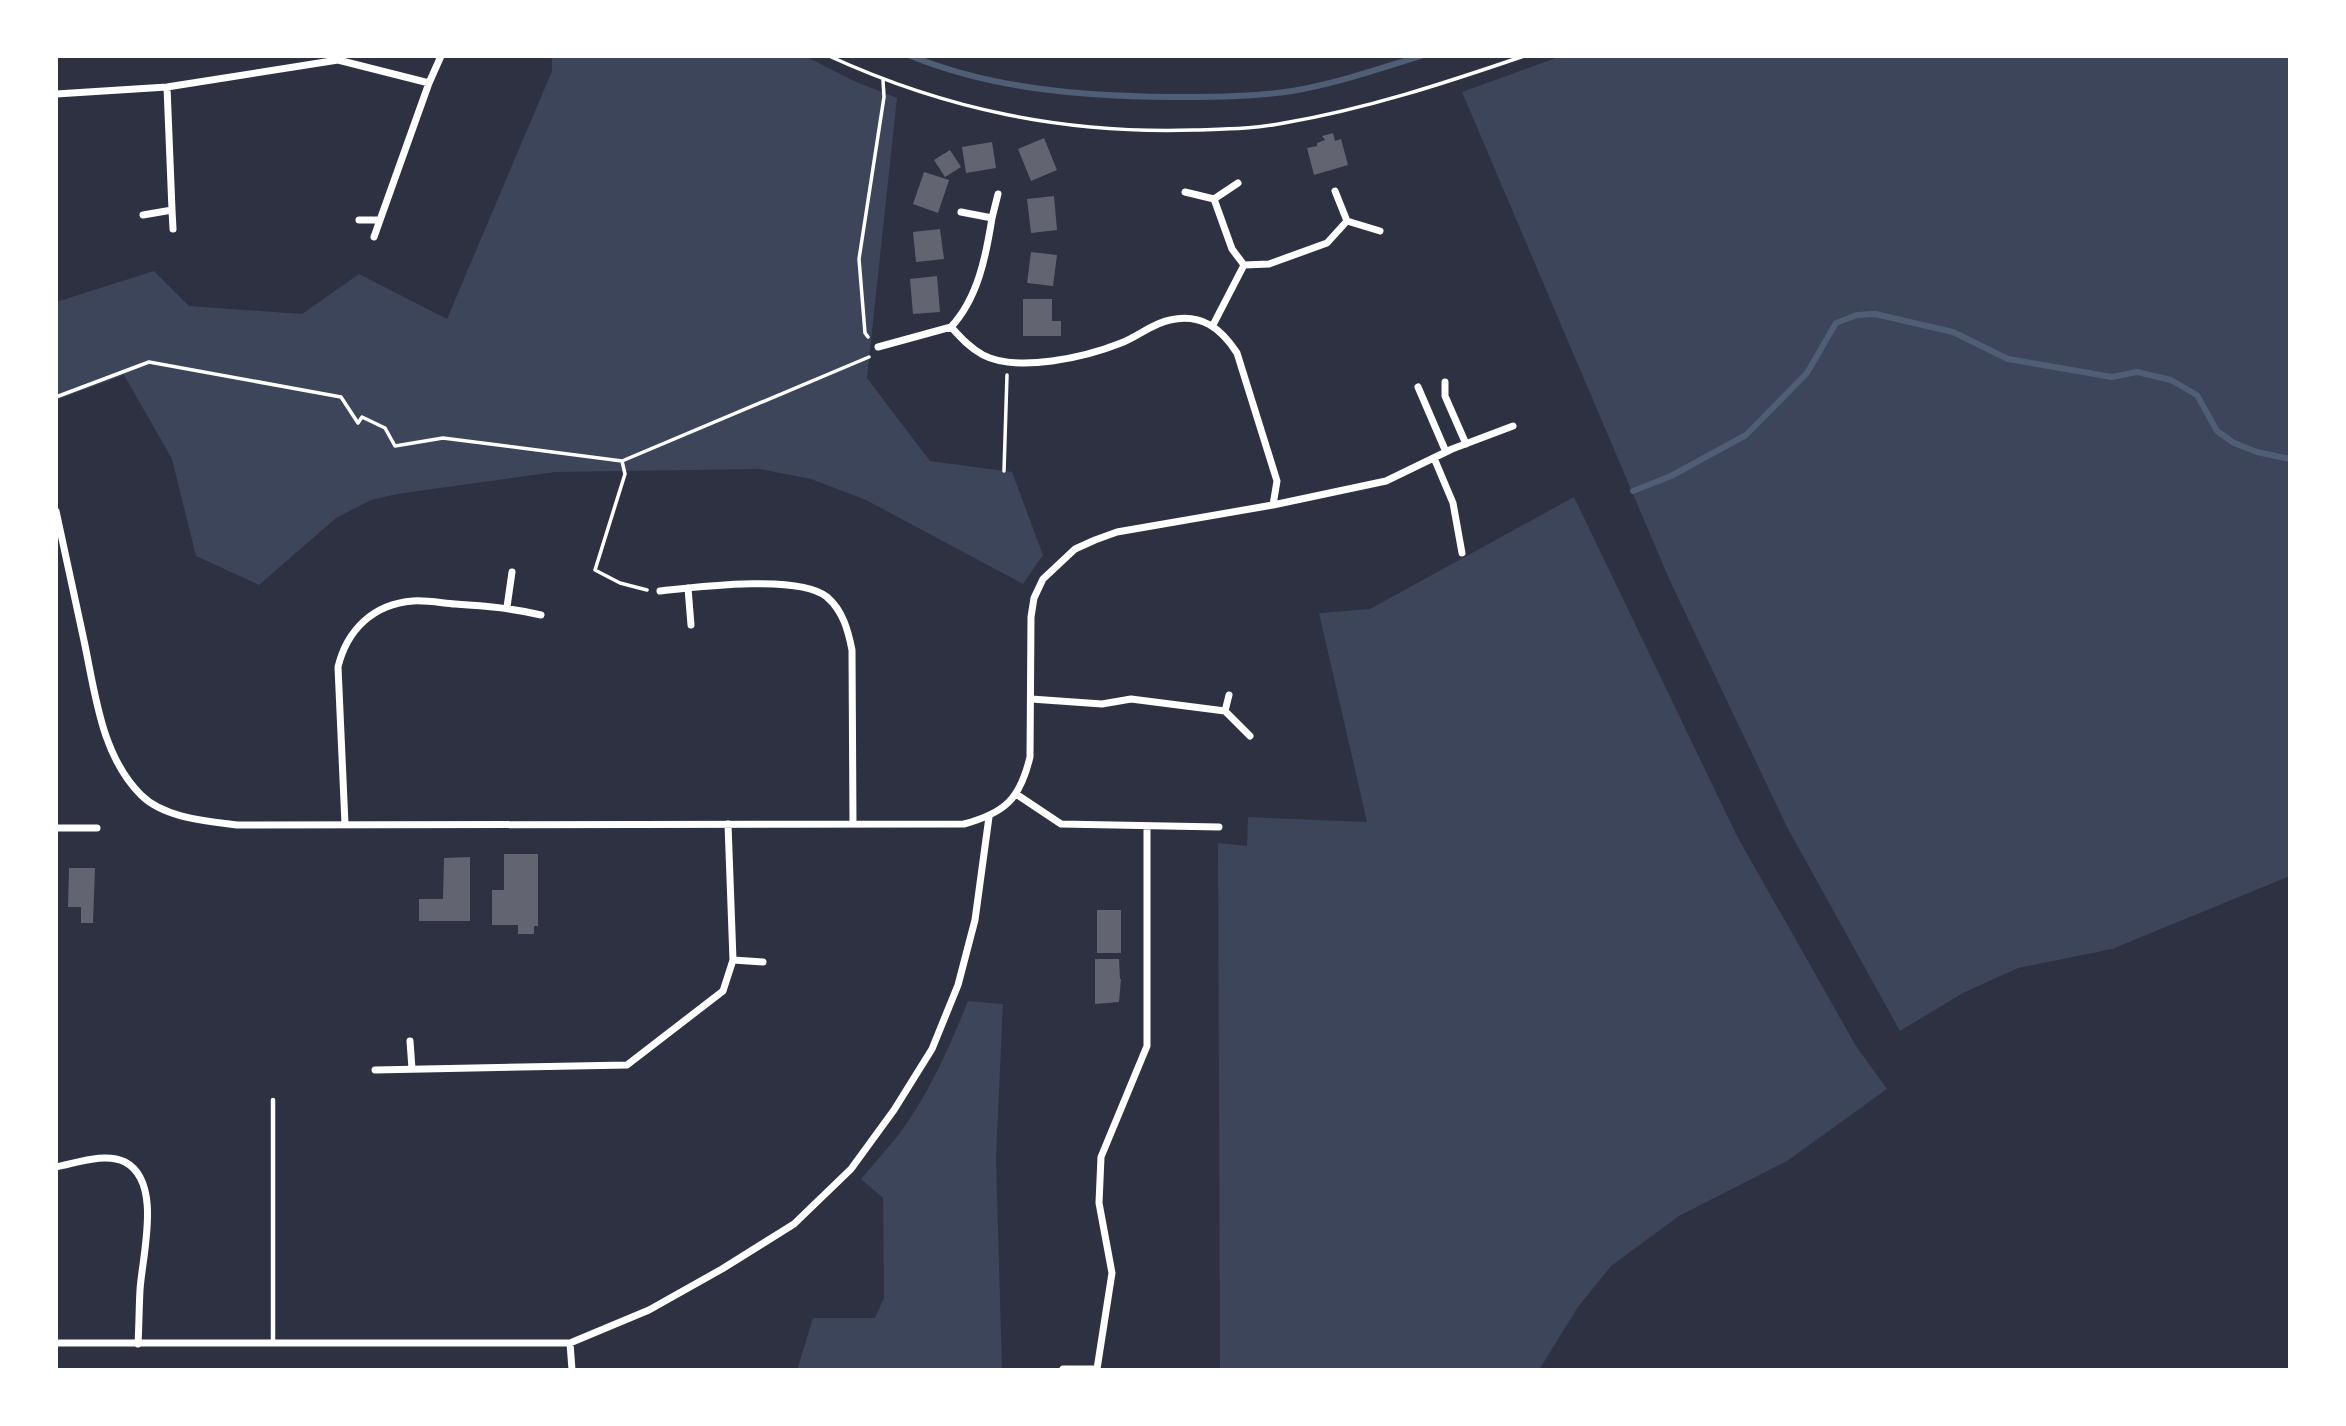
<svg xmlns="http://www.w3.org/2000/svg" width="2346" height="1426" font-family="'Crimson Pro',serif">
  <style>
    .green { fill: #3c4559 }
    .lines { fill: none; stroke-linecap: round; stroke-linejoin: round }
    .stream { stroke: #4f5d75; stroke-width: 6 }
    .building { fill: #626471 }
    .path { stroke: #fff; stroke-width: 3.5 }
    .service { stroke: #fff; stroke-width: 4.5 }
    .minor { stroke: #fff; stroke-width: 7 }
  </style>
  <rect width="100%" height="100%" fill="#2d3142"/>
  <path class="green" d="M552,56H805L854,81L897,98L867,378L930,461L1012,472L1043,555L1023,584L866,500L811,479L760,469L555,472L397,494L371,500L336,518L259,585L196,556L172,459L124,375L56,400V302L154,271L189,306L302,314L359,274L447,319L552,71Z
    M1561,56H2290V876L2112,949L2018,968L1963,993L1900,1031L1787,827L1670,581L1462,92Z
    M1574,497L1737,836L1856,1046L1887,1089L1787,1161L1679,1216L1611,1266L1578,1307L1539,1370H1220L1218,843L1247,846L1248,817L1367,822L1319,613L1370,609Z
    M968,1001L1003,1004L996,1158L1002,1370H797L813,1318H875L884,1298L883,1198L861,1179C873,1165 885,1151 897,1137C928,1096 949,1048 968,1001Z"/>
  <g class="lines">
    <path class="stream" d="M911,56C992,89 1082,96 1169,97C1210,97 1251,97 1292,91C1335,84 1378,69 1421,56
      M1633,491L1671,476L1746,435L1807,373L1836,323L1857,315L1875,314L1953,332L2008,359L2112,377L2137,372L2171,380L2197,395L2217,431L2234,443L2257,452L2290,459"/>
  </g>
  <path class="building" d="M1333,133L1335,141L1341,139L1348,165L1314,175L1307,148L1317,146V143L1325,140L1322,136Z
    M1044,138L1057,170L1031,181L1018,149Z
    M992,142L996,168L966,173L962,147Z
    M950,150L961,167L945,177L934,160Z
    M924,172L949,180L938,213L913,204Z
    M1054,196L1057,230L1031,233L1027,199Z
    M940,229L944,259L916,262L913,232Z
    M1031,252L1057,255L1053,286L1027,283Z
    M937,276L940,312L913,314L910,279Z
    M1023,299H1052V321H1061V336H1023Z
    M504,854H538V926H534V934H518V925H492V890H504Z
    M470,857V921H419V899H443L444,858Z
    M69,868H95L93,923H81V907H68Z
    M1097,910H1121V953H1097Z
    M1095,959H1119L1120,979H1121L1119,1002L1095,1004Z"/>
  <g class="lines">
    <path class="path" d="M829,56C947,110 1065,134 1194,130C1225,129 1254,129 1284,123C1366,109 1445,83 1524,56
      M868,337L865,333L859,259L884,97L883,80
      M56,397L149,362L341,397L358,423L362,417L385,428L395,446L443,438L622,461L625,474L595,570L620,583L647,590
      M622,461L869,357
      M1004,471L1007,375"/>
    <path class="service" d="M273,1343V1100"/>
    <path class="minor" d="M429,83L441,56
      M56,94L167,87L338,60L429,83L380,220H359
      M1335,191L1347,221
      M1185,192L1214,199L1232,249L1244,265
      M1214,199L1238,183
      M172,210L173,229
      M143,215L172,210L167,87
      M992,218L998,194
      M374,237L380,220
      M1213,325L1244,265L1269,264L1327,243L1347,221L1380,231
      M951,327C978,298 986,256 992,218L961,212
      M878,347L951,327C961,338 970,348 983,355C1018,373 1086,357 1121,343C1137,337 1153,323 1170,320C1201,313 1221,328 1237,353L1277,481L1273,505
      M1445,382V396L1466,444
      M1418,387L1446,452
      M1434,458L1453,503L1462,553
      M56,511C65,553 74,594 83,636C95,690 100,754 141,795C164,818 207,821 237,825L964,824C1005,813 1020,799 1030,757L1031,617L1034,598L1043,579L1075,549L1095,540L1117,532L1273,505L1386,481L1452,449L1513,426
      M688,588L691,625
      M660,591C696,587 799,574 827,597C843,611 848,630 852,650L853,824
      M507,607L512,572
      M1031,699L1102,704L1131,699L1225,711L1250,736
      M1225,711L1229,695
      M1016,794L1061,824L1219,827
      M345,824L338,667C347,630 373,604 413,601C426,600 442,603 455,604C485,606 512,608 541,615
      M56,828H97
      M733,960L763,962
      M410,1041L412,1069
      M375,1070L627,1065L723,991L733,960L728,824
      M56,1167C77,1163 105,1152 125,1162C163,1182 142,1256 140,1290C139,1308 139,1326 138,1344
      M56,1343H570L649,1310L722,1269L794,1224L851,1169L894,1110L932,1049L958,985L975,920L989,817
      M570,1343L572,1370
      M1063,1369H1097L1112,1273L1099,1203L1101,1157L1147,1046V826"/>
  </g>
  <rect width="2346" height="1426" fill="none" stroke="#ffffff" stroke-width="116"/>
</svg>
